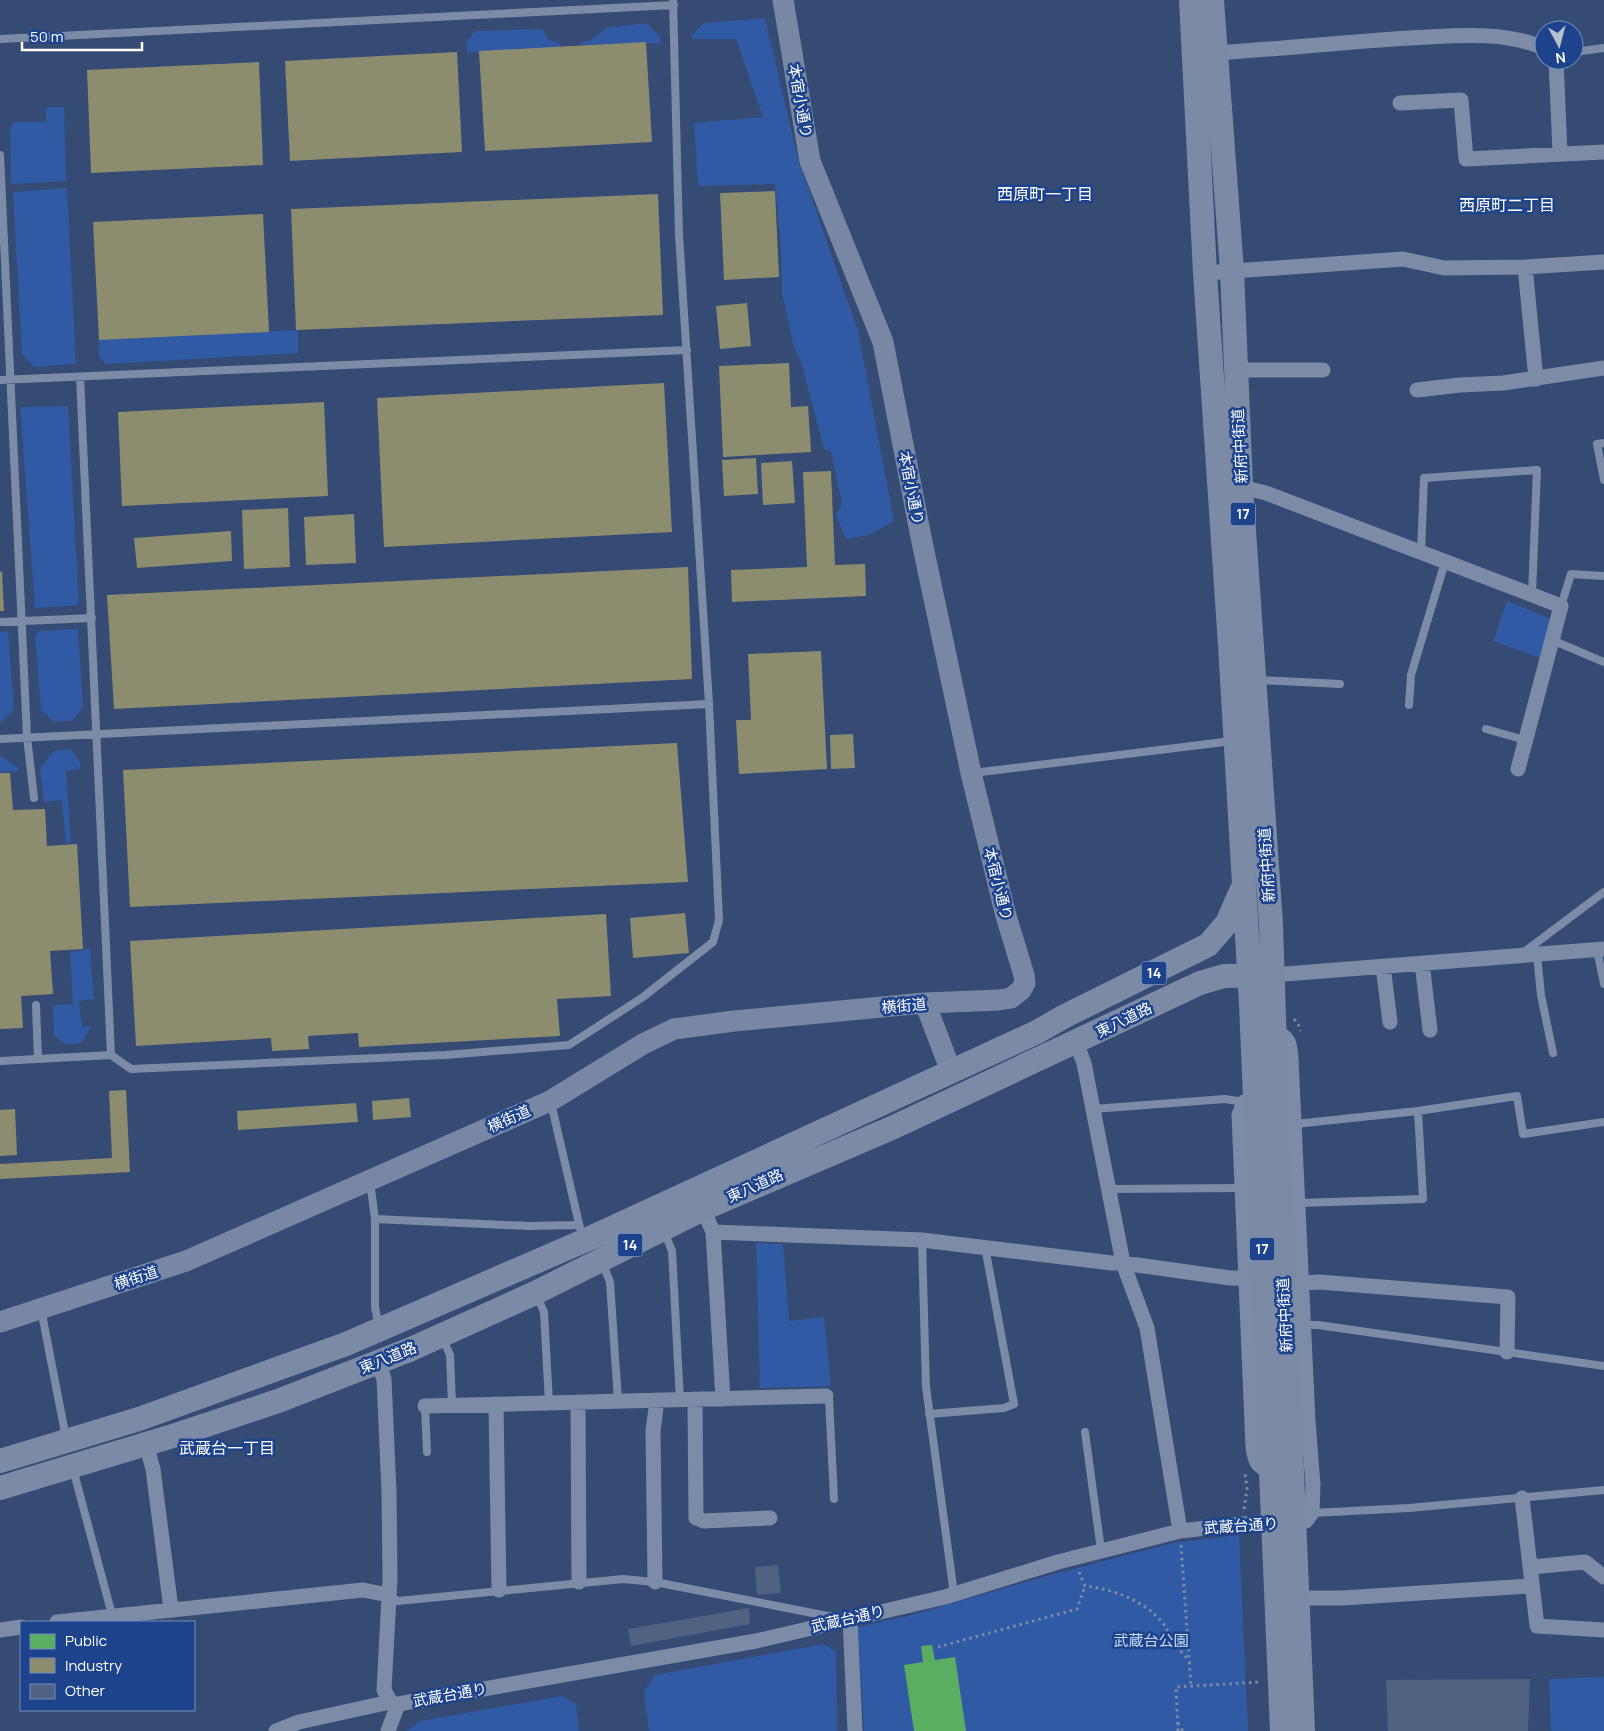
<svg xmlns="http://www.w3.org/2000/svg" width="1604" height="1731" font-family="Manrope,'Noto Sans JP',sans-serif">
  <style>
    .green { fill: #305aa3 }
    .public { fill: #5aae61 }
    .industry { fill: #8c8c6e }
    .building { fill: #4f6281 }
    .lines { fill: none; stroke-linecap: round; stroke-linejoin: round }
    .path { stroke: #7c8ca7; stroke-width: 3; stroke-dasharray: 2.5 4; stroke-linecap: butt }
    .lane { stroke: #7c8ca7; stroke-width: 8 }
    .street { stroke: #7c8ca7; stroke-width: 15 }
    .secondary { stroke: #7887a3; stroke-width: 21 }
    .primary { stroke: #7c8ba5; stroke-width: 24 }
    .labels { text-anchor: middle; stroke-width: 5; stroke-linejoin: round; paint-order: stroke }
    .shield { fill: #1c438c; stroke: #bbc7dc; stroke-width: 1 }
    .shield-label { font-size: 14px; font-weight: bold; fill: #fff }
    .street-label { font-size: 15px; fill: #fff; stroke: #1c438c }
    .park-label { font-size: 15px; fill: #cedef9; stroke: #1c438c }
    .neighbourhood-label { font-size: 16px; fill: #fff; stroke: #1c438c }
  </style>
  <rect width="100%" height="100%" fill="#354b73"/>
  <path class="green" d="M765,18L798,159L858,331L894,521L869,535L846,539L836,515L842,504L831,451L824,449L801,362L793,344L782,293L781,247L775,184L698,186L694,123L763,117L736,39H692V35L704,23Z
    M646,23L660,36L661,43L581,45V42L590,41L606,28Z
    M542,29L548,39L559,43L560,47L467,53V41L475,31Z
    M46,107H64L66,181L11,184L10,128L14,122H46Z
    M67,188L76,364L34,367L22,354L13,192Z
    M298,330V353L106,364L99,357V340Z
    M68,406L79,605L35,608L20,407Z
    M1507,601L1551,619L1540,658L1493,641Z
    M78,629L83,707L72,721L54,722L41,710L35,636L39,631Z
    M8,631L14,709L0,723V632Z
    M71,749L80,762V769L66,771L71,843H66L62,800L44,802L40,768L54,751Z
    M0,756L18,767V771L0,772Z
    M90,949L94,999L79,1001L82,1027L92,1026L81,1043L66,1045L54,1035L53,1005L73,1004L70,952Z
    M756,1243L783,1244L789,1321L824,1317L831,1386L760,1388Z
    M1239,1535L1248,1731H864L858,1627L912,1615L1050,1575L1173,1543Z
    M824,1644L836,1652L837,1731H649L644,1692L655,1675Z
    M1604,1677V1731H1551L1549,1679Z
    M563,1696L576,1704L579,1731H407L420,1721Z"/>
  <path class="public" d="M932,1645L935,1660L955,1657L966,1731H914L904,1665L923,1662L921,1646Z"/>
  <path class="industry" d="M646,42L652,142L485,151L479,51Z
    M457,52L462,152L290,161L285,61Z
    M259,62L263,165L91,173L87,70Z
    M775,191L779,277L724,280L720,193Z
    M658,194L663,315L296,330L291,209Z
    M263,214L269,332L99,340L93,222Z
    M747,303L751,346L720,349L716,306Z
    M789,363L791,407L808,406L811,452L723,457L719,366Z
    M664,383L672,532L384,547L377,398Z
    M324,402L328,496L122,506L118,412Z
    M756,458L758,494L724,496L722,460Z
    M792,461L795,503L763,505L761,463Z
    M831,471L835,565L865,564L866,596L732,602L731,570L807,567L803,472Z
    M288,508L290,567L244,569L242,510Z
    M354,514L356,563L306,565L304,517Z
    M231,531L232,561L137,568L134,538Z
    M688,567L692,679L114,709L107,595Z
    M2,571L4,611H0V572Z
    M821,651L827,769L739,774L736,720H751L748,654Z
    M853,734L855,768L831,769L830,735Z
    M677,743L688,882L130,907L123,770Z
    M0,773H10L13,810L45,809L47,846L77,844L83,949L50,951L53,994L21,996L23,1028L0,1029Z
    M685,913L689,953L633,958L630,918Z
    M606,914L611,996L557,999L560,1036L359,1047L358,1033L308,1036L309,1049L272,1051L271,1038L136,1046L130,941Z
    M126,1090L130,1172L0,1179V1164L112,1158L109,1091Z
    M409,1098L411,1117L373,1120L372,1101Z
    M356,1103L358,1122L238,1130L237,1111Z
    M15,1109L17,1155L0,1156V1110Z"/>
  <path class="building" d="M778,1565L781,1593L757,1595L755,1567Z
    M749,1608L750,1624L631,1646L628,1629Z
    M1530,1679L1528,1731H1388L1386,1680Z"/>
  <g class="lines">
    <path class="path" d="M1294,1019L1299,1026L1300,1031
      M1244,1509L1247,1489L1245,1473
      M1181,1545L1191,1686
      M1079,1572L1085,1586C1113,1589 1143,1600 1162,1622C1167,1628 1170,1636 1174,1642C1179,1649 1184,1655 1189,1661
      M938,1647L1077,1609L1085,1586
      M1178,1723L1183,1731
      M1178,1731L1176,1687L1261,1682"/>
    <path class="lane" d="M0,39L674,5
      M1574,52L1604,48
      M0,155L27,737L34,798
      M80,377L111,1055
      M0,380L687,350
      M1604,443L1597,444L1604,480
      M1421,553L1424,478L1537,470L1532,594
      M1561,606L1571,574L1604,576
      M0,622L92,618
      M1552,640L1604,662
      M1258,680L1340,684
      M1409,705L1411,675L1445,562
      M1486,729L1525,740
      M0,739L709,704
      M973,773L1232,741
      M1597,950L1604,984
      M1524,952L1604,892
      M1537,955L1541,995L1553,1053
      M36,1005L38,1059
      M0,1061L111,1055L131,1069L445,1055L569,1045L643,997L713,942L719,920L709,704L679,235L673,0
      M551,1103L580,1228
      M1093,1109L1225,1099L1244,1102
      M1295,1124L1418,1111L1517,1096L1523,1134L1604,1122
      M370,1182L375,1219V1307L379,1328
      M1109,1189L1242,1188
      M1299,1203L1423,1199L1418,1111
      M375,1219L529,1226L579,1225
      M664,1231L672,1251L680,1400
      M922,1240L926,1387L954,1594
      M602,1262L610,1282L618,1401
      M536,1294L544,1312L549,1403
      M41,1309L66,1438
      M1304,1325H1318L1604,1366
      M443,1339L450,1355L452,1405
      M826,1396L829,1398L834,1499
      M425,1406L427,1452
      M929,1414L1004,1408L1014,1404L985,1247
      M1085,1432L1101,1550
      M73,1469L112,1615
      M1312,1513L1409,1508L1604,1490
      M388,1595L398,1601L623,1579L655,1582L838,1618"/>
    <path class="street" d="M1215,53C1280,49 1344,42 1409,38C1455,36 1501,30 1544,48
      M1556,60L1560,153
      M1400,103L1461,100L1466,159L1604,152
      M1525,267L1536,379
      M1205,273L1403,259L1444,268L1525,267L1604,262
      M1237,370H1323
      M1417,390L1460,385L1503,383L1604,368
      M1241,487L1266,493L1561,606L1518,769
      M1422,963L1430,1030
      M1383,966L1390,1022
      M1272,975L1604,949
      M1076,1043L1084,1063L1123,1263L1147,1328L1180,1531
      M1254,1097L1244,1102L1239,1115L1253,1447C1255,1461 1256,1467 1271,1471
      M703,1209L713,1232L922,1240L1112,1263H1123L1230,1278H1246
      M713,1232L723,1399
      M1302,1283L1319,1282L1508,1297L1507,1352
      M378,1363L384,1379L389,1492L390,1578L384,1690L391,1703L398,1704L756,1641L945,1597L1058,1562L1180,1531L1242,1524L1306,1521L1312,1513L1313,1485L1308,1421L1291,1059C1290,1045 1290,1036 1274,1032
      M695,1399L696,1518L704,1521L770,1518
      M578,1402L579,1582
      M496,1404L499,1590
      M425,1406L826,1396
      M146,1444L153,1469L171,1609
      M1522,1498L1537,1626L1604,1630
      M1531,1567L1585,1562L1604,1577
      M655,1582L653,1431L657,1400
      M1298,1598H1342L1531,1586
      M850,1618L855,1731
      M57,1622L363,1590L388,1595
      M0,1630L21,1627
      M276,1731L299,1722L390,1702
      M388,1731L398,1704"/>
    <path class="secondary" d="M925,1003L951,1071
      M0,1322L186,1261L550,1101L643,1044L674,1029L734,1021L925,1003L999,1000L1011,998L1021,990L1025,983L1024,975L1006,916L971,773L922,542L883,342L810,161L783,0"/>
    <path class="primary" d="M1191,0L1205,273L1230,645L1251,1004L1282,1731
      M1212,0L1232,271L1241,487L1271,924L1278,1140L1303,1731
      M0,1461L139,1419L346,1344L586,1240L1037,1032L1065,1016L1208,945L1227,923L1241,891
      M0,1488L176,1435L278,1401L409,1350L535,1293L703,1209L894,1127L1200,983L1224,976L1263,975"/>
  </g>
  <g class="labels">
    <g class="shield">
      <rect x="1230.5" y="502.5" width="25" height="23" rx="4"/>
      <rect x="1141.5" y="961.5" width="25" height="23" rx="4"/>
      <rect x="617.5" y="1233.5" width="25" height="23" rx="4"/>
      <rect x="1249.5" y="1237.5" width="25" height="23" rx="4"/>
    </g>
    <g class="shield-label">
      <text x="1243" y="519">17</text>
      <text x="1154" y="978">14</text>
      <text x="630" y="1250">14</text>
      <text x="1262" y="1254">17</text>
    </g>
    <g class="street-label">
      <text transform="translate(800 101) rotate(80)" y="5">本宿小通り</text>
      <text transform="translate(1240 446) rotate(-93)" y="5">新府中街道</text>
      <text transform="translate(911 488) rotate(79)" y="5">本宿小通り</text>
      <text transform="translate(1267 865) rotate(-94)" y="5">新府中街道</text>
      <text transform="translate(998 884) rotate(76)" y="5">本宿小通り</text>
      <text transform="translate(904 1006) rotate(-5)" y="5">横街道</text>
      <text transform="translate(1124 1020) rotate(-26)" y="5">東八道路</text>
      <text transform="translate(509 1119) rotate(-24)" y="5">横街道</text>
      <text transform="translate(755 1186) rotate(-24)" y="5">東八道路</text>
      <text transform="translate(136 1278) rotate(-18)" y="5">横街道</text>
      <text transform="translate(1285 1315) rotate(-93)" y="5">新府中街道</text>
      <text transform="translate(388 1358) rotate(-22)" y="5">東八道路</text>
      <text transform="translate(1241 1526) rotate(-4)" y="5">武蔵台通り</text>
      <text transform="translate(848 1619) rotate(-13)" y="5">武蔵台通り</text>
      <text transform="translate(450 1695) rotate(-10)" y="5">武蔵台通り</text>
    </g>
    <g class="park-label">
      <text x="1151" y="1646">武蔵台公園</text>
    </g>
    <g class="neighbourhood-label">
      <text x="1045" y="200">西原町一丁目</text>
      <text x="1507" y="211">西原町二丁目</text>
      <text x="227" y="1454">武蔵台一丁目</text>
    </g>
  </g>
  <rect x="20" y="1621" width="175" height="90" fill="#1c438c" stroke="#778eba"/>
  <rect x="30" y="1634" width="25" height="15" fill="#5aae61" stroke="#778eba"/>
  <text x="65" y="1646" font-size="15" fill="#ffffff">Public</text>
  <rect x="30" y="1658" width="25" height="15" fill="#8c8c6e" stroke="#778eba"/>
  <text x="65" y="1671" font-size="15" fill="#ffffff">Industry</text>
  <rect x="30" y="1684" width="25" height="15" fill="#4f6281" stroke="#778eba"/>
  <text x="65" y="1696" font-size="15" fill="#ffffff">Other</text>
  <g transform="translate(1559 45) rotate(173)"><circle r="24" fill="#1c438c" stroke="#778eba"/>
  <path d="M0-4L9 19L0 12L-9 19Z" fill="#b8c0ce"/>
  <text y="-8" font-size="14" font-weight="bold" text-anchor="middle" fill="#ffffff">N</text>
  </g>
  <path d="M22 42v8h120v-8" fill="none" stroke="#ffffff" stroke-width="2.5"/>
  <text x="30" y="42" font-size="15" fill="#ffffff" stroke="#1c438c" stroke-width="4" paint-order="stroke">50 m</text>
</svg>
